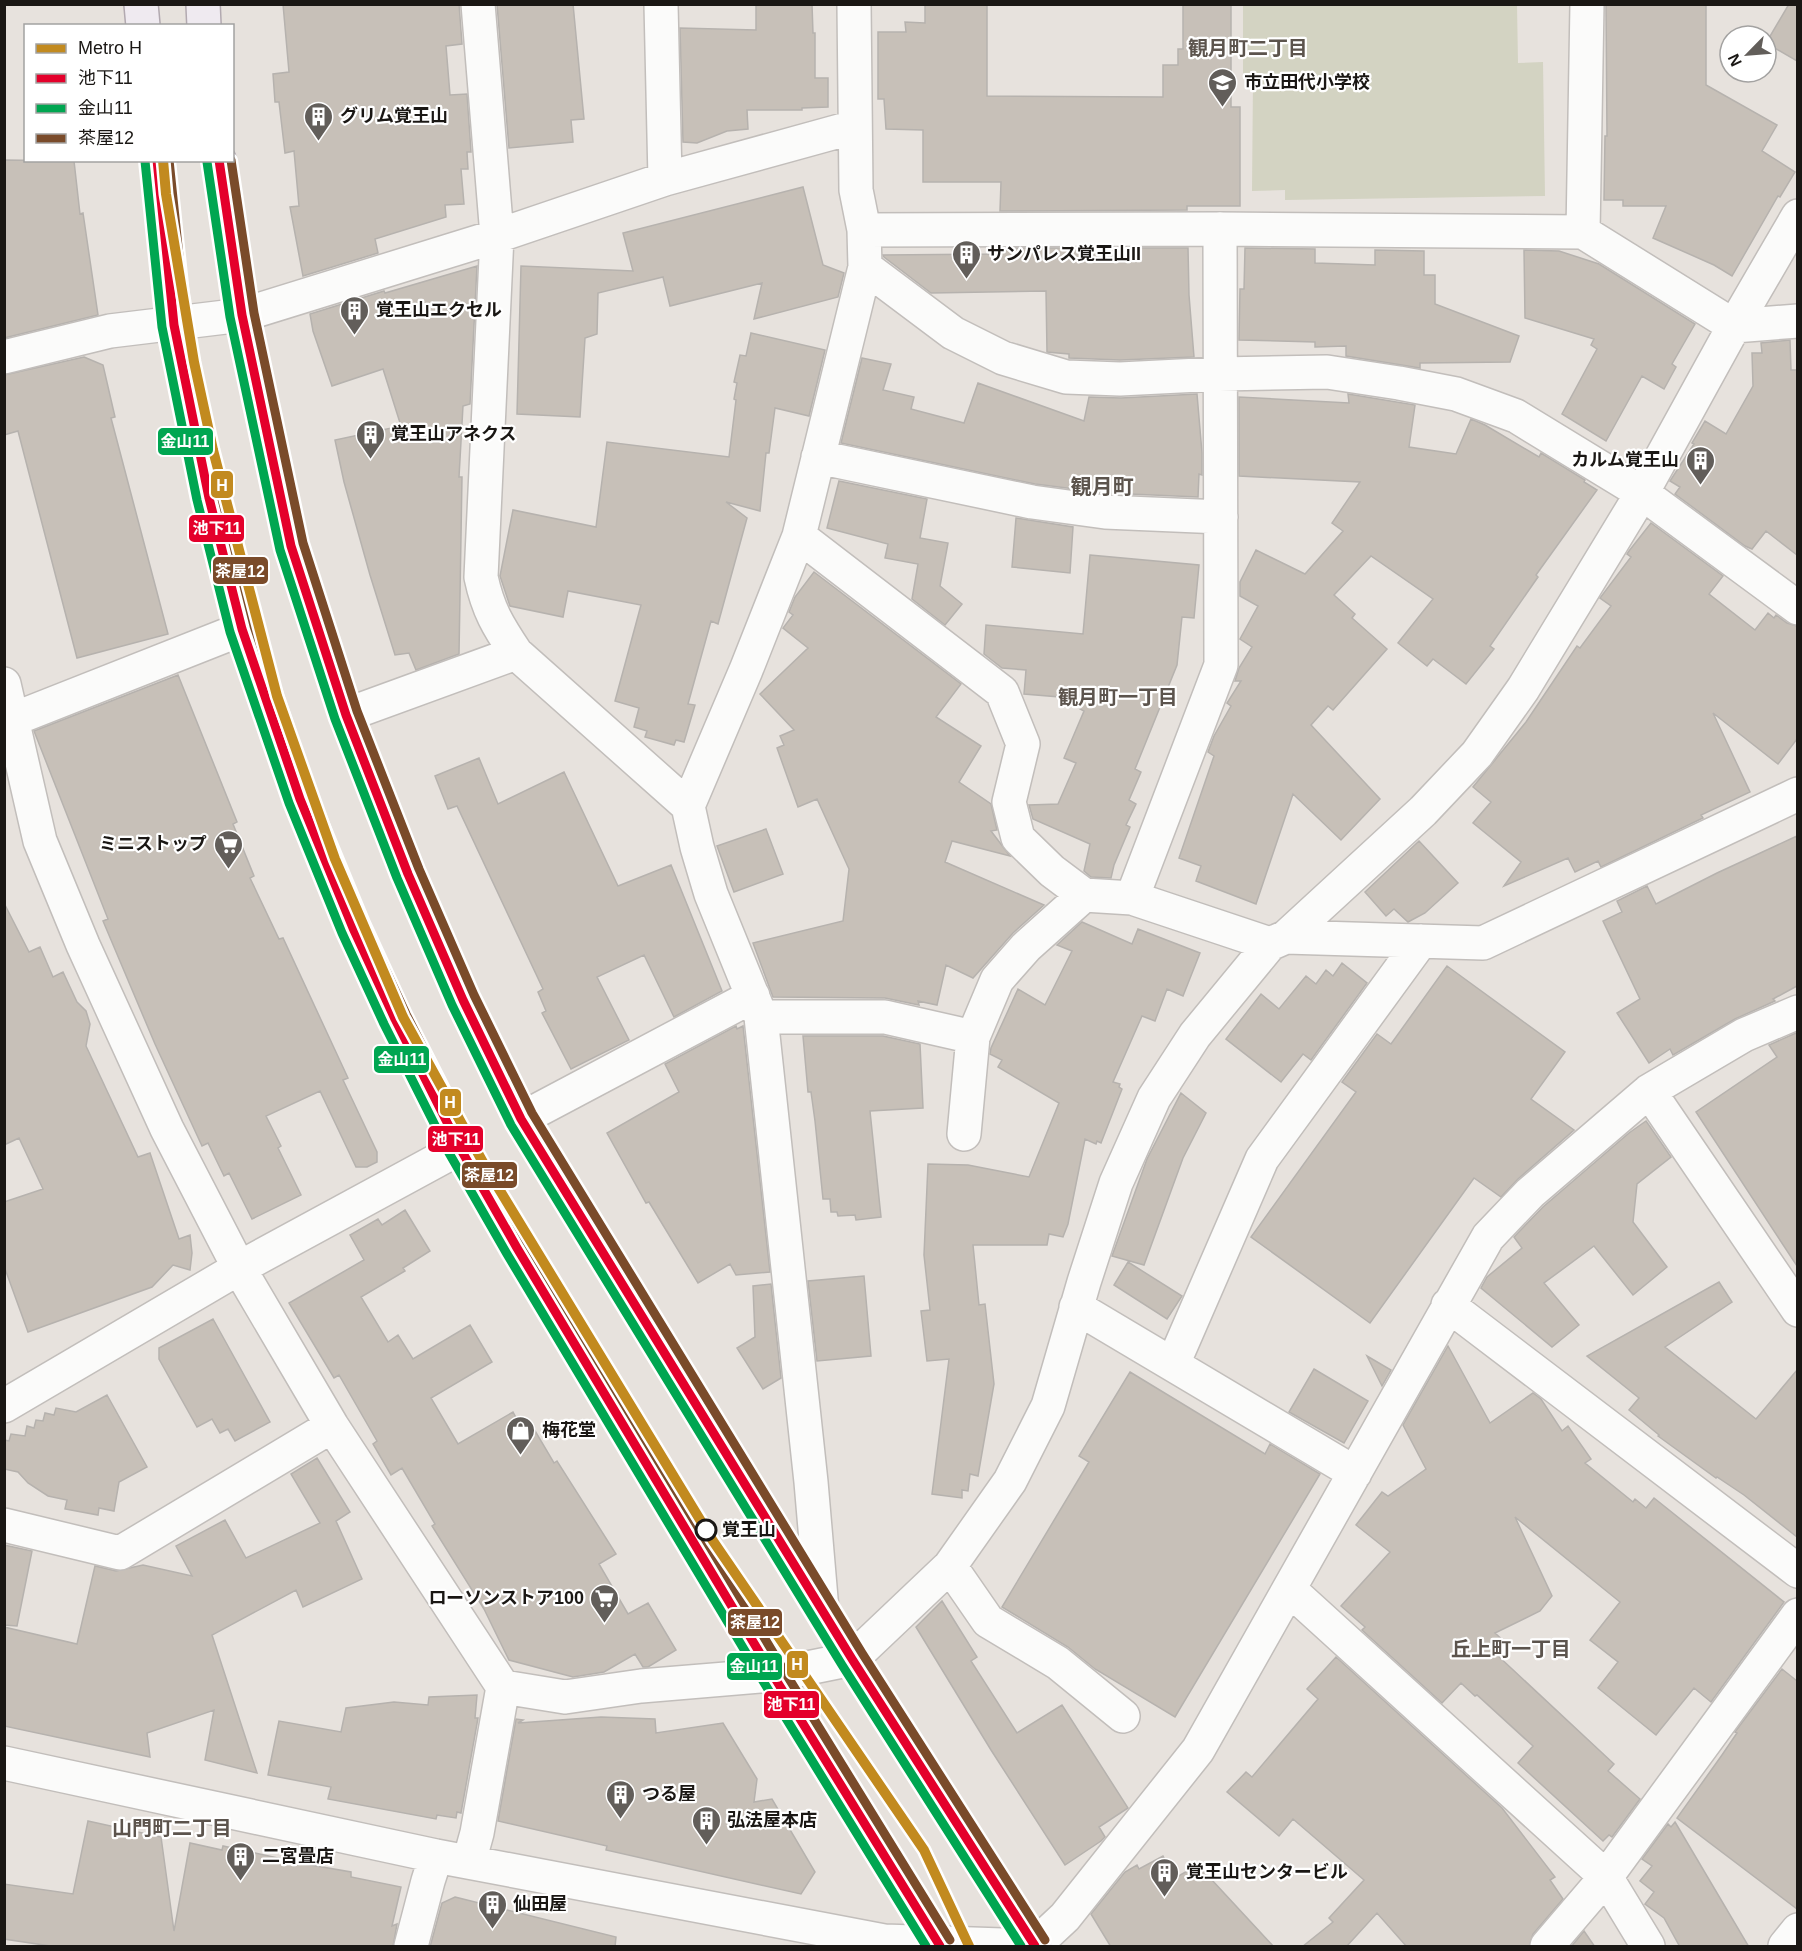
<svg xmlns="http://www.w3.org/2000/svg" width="1802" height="1951" font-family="Arial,'Noto Sans JP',sans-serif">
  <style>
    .green { fill: #d3d3c2 }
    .building { fill: #c7c0b8; stroke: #b6b2ae; stroke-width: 1.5 }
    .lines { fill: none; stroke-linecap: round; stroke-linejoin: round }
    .minor-casing { stroke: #c2bebb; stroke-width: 36 }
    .major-casing { stroke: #b2a9b0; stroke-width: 36 }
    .minor { stroke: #fbfbfa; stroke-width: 33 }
    .major { stroke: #efeaf0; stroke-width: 33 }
    .bus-1-casing { stroke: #fff; stroke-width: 14 }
    .bus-2-casing { stroke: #fff; stroke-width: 14 }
    .bus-3-casing { stroke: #fff; stroke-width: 14 }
    .bus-1 { stroke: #e4002b; stroke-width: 9 }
    .bus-2 { stroke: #00a651; stroke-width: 9 }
    .bus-3 { stroke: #7a4b2a; stroke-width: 9 }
    .metro-1-casing { stroke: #fff; stroke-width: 15 }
    .metro-1 { stroke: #c28a1f; stroke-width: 10 }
    .stop-dot { fill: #fff; stroke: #1a1714; stroke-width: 3 }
    .labels { text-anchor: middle; stroke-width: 4.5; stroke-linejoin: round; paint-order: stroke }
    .poi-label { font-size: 18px; font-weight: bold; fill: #1a1714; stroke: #fff; text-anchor: start }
    .stop-label { font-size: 18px; font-weight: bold; fill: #1a1714; stroke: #fff; text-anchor: start }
    .neighbourhood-label { font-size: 20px; font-weight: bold; fill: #5c544d; stroke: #fff }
    .quarter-label { font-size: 21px; font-weight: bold; fill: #5c544d; stroke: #fff }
    .line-badge { stroke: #fff; stroke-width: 2 }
    .badge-label { font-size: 16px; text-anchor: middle; font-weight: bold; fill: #fff }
  </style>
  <rect width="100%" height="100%" fill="#e7e2dd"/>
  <path class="green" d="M1243,5H1517L1518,63L1543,62L1545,196L1285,200V190L1252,191L1253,79L1243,78Z"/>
  <path class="building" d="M283,4H459L462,44L446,46L450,95L467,94L471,152H467L468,169H461L464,204L445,205L446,217L375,239L378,253L303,276L290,207L299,206L294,151L285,153L279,102H275L273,74L289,72Z
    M497,4H573L584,119L571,120L573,142L509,148Z
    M756,4H812L813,33H815V78H828V107L802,108V110H747L748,129L727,131L697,143L683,142L680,28L756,30Z
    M925,4H987V96L1163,97V65H1178V49H1183V4H1231V107H1240V206H1187V210L1000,211L1001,182H923V130L886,129L884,99H878V32H906L905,22L925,23Z
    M1606,4H1706V85L1777,125L1762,151L1795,172L1780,197L1778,196L1732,276L1714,265L1653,238L1666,206H1623V200H1604L1605,136H1607Z
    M1789,4H1797V61L1766,43Z
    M4,160L74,161L80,214L83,213L98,315L4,338Z
    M803,187L823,265L844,273L838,297L754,319L762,283L670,306L663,277L598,293L597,334L585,338L580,417L517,414L521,266L633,271L623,233Z
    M1000,248H1188L1189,295L1194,357L1120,360L1069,358V354L1047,352L1046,291L931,293L884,257L883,255L999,254Z
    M1245,248L1315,249V263L1375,265V250L1424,251V275H1435V304L1519,336L1510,362L1420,363V368L1346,356V346L1315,347V342L1239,340L1240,289H1244Z
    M1524,250L1559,251L1599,264L1695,324L1672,364L1676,367L1664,389L1642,376L1606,441L1562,414L1597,349L1591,345L1594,339L1525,318Z
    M477,266L470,404L463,406L459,477H462L459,654L416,670L409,653L395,655L370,575L344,482L335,440L401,426L383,369L332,386L313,331L310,314L384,291L385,293Z
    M751,333L825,350L809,416L775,408L769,453H766L760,511L726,502L747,518L718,624L711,621L688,704L695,705L684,742L676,740L674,745L645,737L647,731L634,727L639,708L615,701L641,605L568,591L563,617L510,606L500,576L513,510L596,527L607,442L729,457L736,400L734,399L737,383L734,382L740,355L746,356Z
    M1790,340L1791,370H1797V555L1766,531L1752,549L1745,546L1675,494L1680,487L1670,481L1694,444L1692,443L1705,421L1726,434L1753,386L1752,353H1762L1761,343Z
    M84,357L103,365L115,417L111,418L168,634L77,658L18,431L4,435V375Z
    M862,358L891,364L883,390L914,397L911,409L964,423L978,383L1084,421L1089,397L1121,398L1197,394L1202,453V475L1199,474L1198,497L1107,493L1035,484L841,443Z
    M1348,394L1415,405L1409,447L1456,454L1471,419L1485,425L1539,457L1541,453L1585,480L1584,482L1597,490L1536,575L1538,577L1490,646L1494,649L1466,684L1433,659L1427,666L1398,643L1433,599L1371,556L1334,595L1355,614L1352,618L1387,649L1333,710L1328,706L1311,725L1380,799L1341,840L1293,794L1256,904L1196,881L1201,866L1179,858L1214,756L1208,752L1214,736L1231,706L1227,703L1241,681H1235L1239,668L1252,647L1240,639L1258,606L1240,596V582L1256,550L1305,574L1343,531L1332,523L1360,482L1239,476V397L1349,403Z
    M839,481L927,499L920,538L948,543L940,586L962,604L945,625L912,599L918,564L885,558L888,544L827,528Z
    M1016,518L1073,527L1070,573L1012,567Z
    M1651,523L1723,576L1709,594L1755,630L1768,613L1774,618L1776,615L1787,623L1797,626V739L1778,764L1713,713L1750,792L1701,815L1703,818L1601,867L1598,861L1575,872L1568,858L1504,886L1521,862L1473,823L1491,802L1473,787L1526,722L1577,646L1580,648L1611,606L1600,598L1631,557L1627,554L1629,551Z
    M1090,555L1199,565L1194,618L1182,617L1177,665L1135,769L1141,772L1129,800L1136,804L1126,825L1130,827L1114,865L1111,878L1091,877L1084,871L1090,844L1033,819L1029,805L1058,804L1076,763L1064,758L1084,711L1080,709L1084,699L1024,694L1026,670L1002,668L984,654L986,625L1083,634Z
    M814,572L961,684L936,717L981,746L959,782L991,804L997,830L991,831L1010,856L952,841L945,862L1044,905L1013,933L973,978L946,965L937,1005L918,1001L919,1005L885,998L773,997L753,943L843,921L849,869L817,799L798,807L777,748L784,745L780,736L794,730L760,694L808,648L783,628L793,615L789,612L795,597Z
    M178,675L237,822L233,824L254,876L250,878L279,939L283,938L348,1078L343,1080L377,1152V1162L367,1167H356L320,1091L266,1116L281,1146L278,1148L301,1195L252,1219L229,1173L224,1176L208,1143L202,1146L155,1044L103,921L108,919L34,731Z
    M479,758L498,804L564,772L618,886L671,865L722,991L674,1017L644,955L597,977L629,1040L571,1069L542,1013L546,1011L538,992L543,989L457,806L448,809L435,776Z
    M766,829L783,874L734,892L717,846Z
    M1797,836V986L1773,999L1775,1001L1735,1019L1673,1055L1670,1049L1649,1063L1617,1013L1640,999L1603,921L1622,912L1617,901L1647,886L1656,904L1717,873Z
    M1419,841L1458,883L1425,913L1408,922L1394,909L1386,916L1365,892Z
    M4,903L29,952L40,947L53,977L63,972L77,1002L86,1011L90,1024L86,1046L138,1157L150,1153L179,1239L190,1235L192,1253L190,1270L173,1265L152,1287L28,1332L4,1266V1202L43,1189L19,1138L4,1145Z
    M1082,922L1132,944L1138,929L1200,953L1183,996L1167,989L1155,1021L1142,1016L1113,1082L1120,1084L1119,1087L1122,1089L1101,1143L1097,1141L1096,1144L1085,1139L1068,1224L1063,1237L1049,1234L1047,1245H973L979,1305L985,1304L994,1384L978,1476L970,1474L968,1491L962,1490V1498L932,1494L949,1359L927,1361L921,1311L930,1310L924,1255L928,1164L968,1165L1029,1177L1059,1103L998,1067L1002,1060L990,1054L991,1048L1018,989L1045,1005L1072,951L1057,945Z
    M1342,963L1367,983L1311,1060L1303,1054L1281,1082L1226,1039L1261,994L1279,1009L1306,976L1316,984L1326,970L1333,976Z
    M1447,966L1565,1052L1531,1099L1574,1130L1518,1179L1501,1197L1474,1178L1370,1323L1251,1237L1356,1092L1342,1082L1377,1034L1391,1044Z
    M736,1026L737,1029L743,1026L770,1272L736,1275L730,1264L698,1283L649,1202L646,1203L607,1133L679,1092L665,1064Z
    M1796,1033L1797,1035V1266L1696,1112L1777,1057L1769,1045Z
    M803,1036H883L920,1044L923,1108L870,1111L881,1217L856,1220L855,1215L838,1216L837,1212H831L830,1199H823L815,1121L811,1092H808Z
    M1181,1093L1206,1113L1183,1158L1144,1265L1112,1256L1147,1159Z
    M1646,1121L1671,1157L1637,1184L1633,1222L1667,1267L1633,1295L1594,1246L1544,1283L1579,1325L1552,1347L1481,1288L1487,1277L1522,1248L1514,1237L1543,1207L1629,1133Z
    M405,1210L430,1251L403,1268L405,1271L361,1297L388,1342L398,1335L413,1359L470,1325L492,1362L431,1398L458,1444L513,1412L525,1434L534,1429L554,1463L557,1461L616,1554L599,1564L628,1614L648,1603L676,1650L648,1667H643L635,1654L604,1672L573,1677L509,1660L484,1609L432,1526L435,1524L402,1468L391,1475L373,1444L377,1441L339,1375L334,1378L289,1303L364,1260L350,1235L378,1219L382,1225Z
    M1128,1262L1182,1296L1167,1319L1114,1285Z
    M864,1276L871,1356L817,1361L808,1281Z
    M1719,1282L1732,1302L1665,1347L1756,1419L1797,1370V1537L1744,1495L1717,1477L1716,1478L1658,1436L1659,1435L1629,1410L1639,1398L1587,1356Z
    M771,1284L781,1378L763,1389L737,1348L755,1337L753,1286Z
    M213,1319L270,1422L235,1441L228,1429L220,1433L212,1419L197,1427L159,1359V1348Z
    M1448,1346L1490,1423L1533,1393L1541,1399L1562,1431L1568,1426L1591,1459L1585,1463L1633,1502L1635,1499L1646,1508L1654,1498L1784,1602L1711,1702L1694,1688L1656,1735L1598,1688L1618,1662L1590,1640L1620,1602L1515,1517L1552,1596L1540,1611L1495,1633L1506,1643L1496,1654L1614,1764L1608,1771L1640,1799L1612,1837L1609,1835L1603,1841L1518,1763L1533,1746L1477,1695L1475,1696L1461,1683L1442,1703L1362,1630L1365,1627L1341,1606L1390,1552L1356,1525L1382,1492L1388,1496L1426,1469L1403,1425Z
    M1367,1356L1391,1370L1382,1386Z
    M1314,1369L1368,1401L1344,1443L1289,1412Z
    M1130,1372L1265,1454L1270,1444L1320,1474L1175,1717L1095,1669L1068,1647L1002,1607L1089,1462L1079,1456Z
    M107,1395L147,1467L119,1482L114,1511L99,1508L98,1515L65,1509L67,1500L48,1496L28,1483L18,1472L4,1469V1440L9,1441L11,1434L25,1436L27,1426L34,1428L36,1420L43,1421L45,1413L54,1415L56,1408L76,1412Z
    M317,1458L350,1512L336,1521L362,1579L303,1607L296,1590L212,1635L257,1773L205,1760L214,1710L147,1733L150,1757L4,1726V1627L77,1644L95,1566L116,1571L143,1565L192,1576L176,1546L225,1520L246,1558L320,1523L291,1474Z
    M4,1545L32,1551L17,1626L4,1625Z
    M942,1601L977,1657L971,1661L1017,1733L1062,1705L1128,1808L1099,1827L1105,1837L1101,1841L1065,1865L991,1750L916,1627Z
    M1336,1657L1502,1808L1555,1877L1550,1880L1563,1899L1533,1934L1529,1947H1407L1377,1913L1346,1947H1302L1333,1922L1329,1918L1364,1880L1293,1819L1279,1836L1227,1792L1246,1772L1252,1777L1318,1699L1307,1689Z
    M1782,1669L1797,1681V1909L1677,1818L1722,1755L1737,1733L1735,1732Z
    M477,1695L475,1718H478L461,1813L457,1812L456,1818L437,1815L436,1819L328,1799L331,1787L268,1775L279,1721L341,1732L346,1708L394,1702L428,1705L429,1697Z
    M601,1717L655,1719L656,1733L723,1723L757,1779L754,1802L772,1799L815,1872L801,1894L606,1850L607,1846L498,1821L516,1719L523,1720L518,1723Z
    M88,1821L161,1837L174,1931L190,1843L222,1850L223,1846L305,1864L351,1872V1877L401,1887L392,1926L397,1924L393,1947H57L4,1939V1884L73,1894Z
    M1675,1822L1749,1947H1680L1664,1918L1645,1904L1654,1892L1640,1881L1652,1866L1642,1859L1668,1824L1671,1827Z
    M1163,1856L1175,1878L1198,1865L1274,1947H1111L1091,1914L1125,1872L1137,1865L1139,1869Z
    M455,1897L616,1937L615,1947H430L442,1903Z
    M1584,1931L1595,1947H1571Z"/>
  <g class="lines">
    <defs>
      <path id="minor" d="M478,4L497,236L481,577C488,610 498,626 516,653L688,806L697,847L711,894L761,1017L811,1482L822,1610
        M661,4L665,179
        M864,230L1220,229L1583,232L1734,326L1798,321
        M1583,232L1587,4
        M865,267L953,333L1003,358L1066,377L1120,379L1219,374L1327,372L1399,383L1456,394L1516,416L1642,493L1798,608
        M4,357L110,331L242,315L497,236L665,179L854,127
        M818,457L1032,502L1105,512L1221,517
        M799,536L1002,692L1023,744L1009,802L1018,838L1052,871L1084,895L1132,898L1270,944
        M4,684L40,841L83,945L167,1129L239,1268L332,1426L503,1687L477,1833L469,1862
        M346,715L516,653
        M4,723L242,629
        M688,806L746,670L799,536L865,267L864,230L856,190L854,4
        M1132,898L1221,665L1220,229
        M1286,937L1483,943L1798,794
        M761,1017H885L973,1037
        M1649,1091L1798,1310
        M521,1119L753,996
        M964,1134L973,1037L997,980L1026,947L1084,895
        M1448,1305L1798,1571
        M1076,1307L1355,1473
        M1173,1364L1262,1159L1421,941
        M4,1406L239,1268L460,1148
        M4,1525L120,1553L332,1426
        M950,1566L988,1621L1058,1663L1123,1716
        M1289,1589L1606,1877L1648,1946
        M503,1687L565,1697L641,1686L773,1675L852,1659L950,1566L1010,1481L1048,1406L1084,1282L1116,1183L1154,1098L1195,1035L1270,944L1286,937L1423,811L1477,754L1523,689L1642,493L1734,326L1798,216
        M4,1763L436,1856L884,1941L1034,1946L1065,1917L1198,1750L1488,1237L1530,1193L1649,1091L1744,1035L1798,1012
        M411,1946L428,1881L436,1856
        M1547,1946L1606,1877L1798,1615
        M1785,1946L1798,1930"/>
      <path id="major" d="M141,4L143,26
        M203,4L204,26
        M157,160L174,325L209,498L242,629L300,799L353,928L395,1019L460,1148L517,1248L773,1675L940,1946
        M219,160L242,315L291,546L346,715L408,874L463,1000L521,1119L852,1659L1035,1946"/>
    </defs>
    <use href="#minor" class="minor-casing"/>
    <use href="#major" class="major-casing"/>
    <use href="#minor" class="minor"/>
    <use href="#major" class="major"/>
    <defs>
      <path id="bus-1" d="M157,160L174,325L209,498L242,629L300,799L353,928L395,1019L460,1148L517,1248L773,1675L940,1946
        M219,160L242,315L291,546L346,715L408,874L463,1000L521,1119L852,1659L1035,1946"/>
      <path id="bus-2" d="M145,161L162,327L197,500L230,632L289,803L342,933L384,1024L449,1153L507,1254L763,1681L926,1946
        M207,162L230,317L280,550L335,719L397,878L452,1005L511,1125L842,1665L1021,1946"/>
      <path id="bus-3" d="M169,160L186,323L221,495L254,626L311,795L364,923L406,1014L471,1142L527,1242L783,1669L950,1940
        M231,160L254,313L303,543L357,711L419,869L474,995L532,1113L862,1653L1045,1940"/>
    </defs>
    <use href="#bus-1" class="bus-1-casing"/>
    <use href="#bus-2" class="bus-2-casing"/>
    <use href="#bus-3" class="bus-3-casing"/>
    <use href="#bus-1" class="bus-1"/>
    <use href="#bus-2" class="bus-2"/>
    <use href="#bus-3" class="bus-3"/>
    <defs>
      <path id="metro-1" d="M163,160L166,194L194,362L213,450L277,696L335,859L403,1017L485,1166L713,1541L924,1850L969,1946"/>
    </defs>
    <use href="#metro-1" class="metro-1-casing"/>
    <use href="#metro-1" class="metro-1"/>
  </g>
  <defs>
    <symbol id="school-pin" viewBox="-11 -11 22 30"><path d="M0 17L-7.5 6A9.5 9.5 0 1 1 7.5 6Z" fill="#625e5a" stroke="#fff"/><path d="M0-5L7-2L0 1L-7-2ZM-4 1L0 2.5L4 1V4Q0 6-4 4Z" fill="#fff"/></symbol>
    <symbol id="building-pin" viewBox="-11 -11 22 30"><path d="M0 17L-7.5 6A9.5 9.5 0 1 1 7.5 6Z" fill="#625e5a" stroke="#fff"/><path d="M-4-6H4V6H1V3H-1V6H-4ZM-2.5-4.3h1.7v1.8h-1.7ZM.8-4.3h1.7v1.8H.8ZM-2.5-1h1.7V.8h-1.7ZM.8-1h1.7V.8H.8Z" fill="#fff"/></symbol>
    <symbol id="supermarket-pin" viewBox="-11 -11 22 30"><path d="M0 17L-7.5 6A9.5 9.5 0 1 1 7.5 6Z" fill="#625e5a" stroke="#fff"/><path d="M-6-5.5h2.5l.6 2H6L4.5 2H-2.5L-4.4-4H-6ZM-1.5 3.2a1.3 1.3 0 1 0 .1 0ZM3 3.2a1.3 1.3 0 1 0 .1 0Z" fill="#fff"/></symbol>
    <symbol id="shop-pin" viewBox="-11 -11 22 30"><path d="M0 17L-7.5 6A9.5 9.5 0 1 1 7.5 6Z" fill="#625e5a" stroke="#fff"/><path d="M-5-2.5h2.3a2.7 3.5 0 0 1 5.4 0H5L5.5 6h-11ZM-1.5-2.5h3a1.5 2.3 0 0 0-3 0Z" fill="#fff"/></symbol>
  </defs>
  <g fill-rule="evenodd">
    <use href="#school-pin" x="1206" y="66" width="33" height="45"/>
    <use href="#building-pin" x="302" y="100" width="33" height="45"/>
    <use href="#building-pin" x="950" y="238" width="33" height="45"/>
    <use href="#building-pin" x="338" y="294" width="33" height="45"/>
    <use href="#building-pin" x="354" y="418" width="33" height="45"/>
    <use href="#building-pin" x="1684" y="444" width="33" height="45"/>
    <use href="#supermarket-pin" x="212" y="828" width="33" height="45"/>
    <use href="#shop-pin" x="504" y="1414" width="33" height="45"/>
    <use href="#supermarket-pin" x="588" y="1582" width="33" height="45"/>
    <use href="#building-pin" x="604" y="1778" width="33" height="45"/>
    <use href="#building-pin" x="690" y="1804" width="33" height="45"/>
    <use href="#building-pin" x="224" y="1840" width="33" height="45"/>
    <use href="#building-pin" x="1148" y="1856" width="33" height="45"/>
    <use href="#building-pin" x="476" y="1888" width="33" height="45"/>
  </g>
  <circle class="stop-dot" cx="706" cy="1530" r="10"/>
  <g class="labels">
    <g class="poi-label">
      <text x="1244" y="88">市立田代小学校</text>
      <text x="340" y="122">グリム覚王山</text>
      <text x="987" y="260">サンパレス覚王山II</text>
      <text x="376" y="316">覚王山エクセル</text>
      <text x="391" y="440">覚王山アネクス</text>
      <text x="1679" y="466" text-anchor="end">カルム覚王山</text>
      <text x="207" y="850" text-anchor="end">ミニストップ</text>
      <text x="542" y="1436">梅花堂</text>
      <text x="584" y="1604" text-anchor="end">ローソンストア100</text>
      <text x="642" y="1800">つる屋</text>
      <text x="727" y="1826">弘法屋本店</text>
      <text x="262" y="1862">二宮畳店</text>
      <text x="1186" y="1878">覚王山センタービル</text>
      <text x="513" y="1910">仙田屋</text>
    </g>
    <g class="stop-label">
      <text x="722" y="1536">覚王山</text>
    </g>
    <g class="neighbourhood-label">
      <text x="1248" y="55">観月町二丁目</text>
      <text x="1118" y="704">観月町一丁目</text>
      <text x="1511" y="1656">丘上町一丁目</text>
      <text x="172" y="1835">山門町二丁目</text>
    </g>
    <g class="quarter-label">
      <text x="1102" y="494">観月町</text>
    </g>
  </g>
  <g class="line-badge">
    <rect x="157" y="427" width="57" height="29" rx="6" fill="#00a651"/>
    <rect x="210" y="470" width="24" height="29" rx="6" fill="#c28a1f"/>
    <rect x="188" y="514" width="57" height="29" rx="6" fill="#e4002b"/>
    <rect x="212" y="556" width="57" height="29" rx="6" fill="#7a4b2a"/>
    <rect x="373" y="1045" width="57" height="29" rx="6" fill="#00a651"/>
    <rect x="439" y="1088" width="23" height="29" rx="6" fill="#c28a1f"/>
    <rect x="427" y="1125" width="57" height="28" rx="6" fill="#e4002b"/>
    <rect x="461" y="1161" width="57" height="28" rx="6" fill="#7a4b2a"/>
    <rect x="727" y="1608" width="56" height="29" rx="6" fill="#7a4b2a"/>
    <rect x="786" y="1650" width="23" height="29" rx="6" fill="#c28a1f"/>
    <rect x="726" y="1652" width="57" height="29" rx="6" fill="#00a651"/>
    <rect x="763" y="1690" width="57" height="29" rx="6" fill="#e4002b"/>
  </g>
  <g class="badge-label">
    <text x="185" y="447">金山11</text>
    <text x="222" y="491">H</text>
    <text x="217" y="534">池下11</text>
    <text x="240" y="577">茶屋12</text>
    <text x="402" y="1065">金山11</text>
    <text x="450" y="1108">H</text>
    <text x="456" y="1145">池下11</text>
    <text x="489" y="1181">茶屋12</text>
    <text x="755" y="1628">茶屋12</text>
    <text x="797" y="1670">H</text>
    <text x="754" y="1672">金山11</text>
    <text x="791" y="1710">池下11</text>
  </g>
  <rect width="1802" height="1951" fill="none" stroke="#1a1714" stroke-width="12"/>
  <rect x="24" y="24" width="210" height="138" fill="#ffffff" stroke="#a3a2a1" stroke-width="1.5"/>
  <rect x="36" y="44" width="30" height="9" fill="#c28a1f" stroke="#a3a2a1" stroke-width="1.5"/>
  <text x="78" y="54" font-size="18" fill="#1a1714">Metro H</text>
  <rect x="36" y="74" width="30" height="9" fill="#e4002b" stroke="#a3a2a1" stroke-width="1.5"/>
  <text x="78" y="84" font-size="18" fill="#1a1714">池下11</text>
  <rect x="36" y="104" width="30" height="9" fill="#00a651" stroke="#a3a2a1" stroke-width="1.5"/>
  <text x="78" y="114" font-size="18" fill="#1a1714">金山11</text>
  <rect x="36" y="134" width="30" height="9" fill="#7a4b2a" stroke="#a3a2a1" stroke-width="1.5"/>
  <text x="78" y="144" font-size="18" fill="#1a1714">茶屋12</text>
  <g transform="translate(1748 54) rotate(245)"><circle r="28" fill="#ffffff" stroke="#a3a2a1" stroke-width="1.5"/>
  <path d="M0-4.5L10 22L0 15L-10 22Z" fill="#625e5a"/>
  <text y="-9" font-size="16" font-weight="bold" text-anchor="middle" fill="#1a1714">N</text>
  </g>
</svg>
